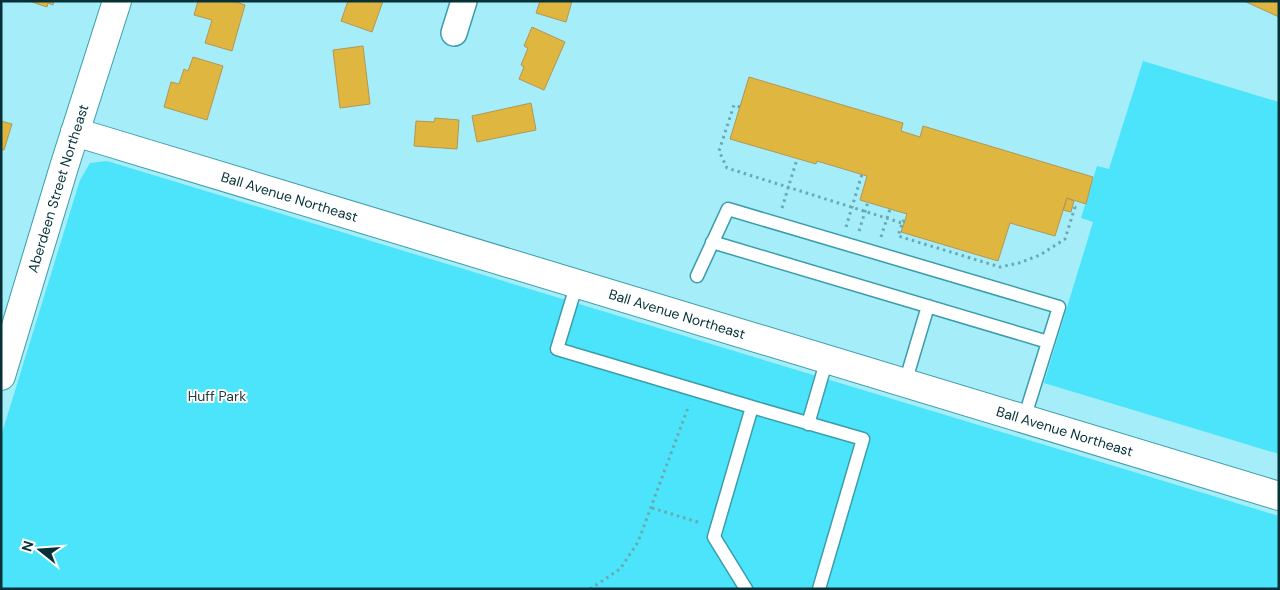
<svg xmlns="http://www.w3.org/2000/svg" width="1280" height="590" font-family="'DM Sans',sans-serif">
  <style>
    .green { fill: #4ce4fa }
    .building { fill: #dfb63f; stroke: #b19754 }
    .lines { fill: none; stroke-linecap: round; stroke-linejoin: round }
    .lane-casing { stroke: #3b9dab; stroke-width: 15 }
    .street-casing { stroke: #3b9dab; stroke-width: 28 }
    .secondary-casing { stroke: #3b9dab; stroke-width: 30 }
    .path { stroke: #6aa8b2; stroke-width: 3; stroke-dasharray: 2.5 4; stroke-linecap: butt }
    .lane { stroke: #fff; stroke-width: 12 }
    .street { stroke: #fff; stroke-width: 25 }
    .secondary { stroke: #fff; stroke-width: 28 }
    .labels { text-anchor: middle; stroke-width: 4; stroke-linejoin: round; paint-order: stroke }
    .street-label { font-size: 14px; fill: #053137; stroke: #fff }
    .park-label { font-size: 14px; fill: #213c40; stroke: #fff }
  </style>
  <rect width="100%" height="100%" fill="#a5edf9"/>
  <path class="green" d="M1143,61L1279,102V454L1044,383L1093,222L1081,218L1097,166L1109,169Z
    M107,161L1279,516V589H1V436L80,180L90,163Z"/>
  <path class="building" d="M29,1H54L53,5L48,3L47,7Z
    M198,1H233L245,5L232,51L205,43L212,20L194,15Z
    M348,1H383L372,32L341,21Z
    M540,1H572L566,22L536,13Z
    M1244,1H1279V17Z
    M532,27L565,42L544,90L519,79L524,67L521,65L528,48L524,46Z
    M363,46L370,104L340,108L333,50Z
    M193,57L223,66L207,120L164,107L171,82L179,84L184,69L188,71Z
    M749,77L903,123L901,131L920,137L923,126L1093,177L1086,204L1067,198L1055,236L1010,223L998,261L901,232L907,214L860,200L867,176L817,161L816,164L730,139Z
    M531,103L536,130L477,142L472,116Z
    M435,118L459,120L457,149L414,146L416,121L434,122Z
    M1,121L12,124L4,150H1Z
    M1067,198L1074,201L1071,212L1063,210Z"/>
  <g class="lines">
    <defs>
      <path id="lane" d="M712,242L1048,342
        M697,276L728,209L1059,307L1024,419
        M577,283L557,349L752,407
        M905,383L928,306
        M808,424L827,359
        M746,589L714,537L752,407L863,439L819,589"/>
      <path id="street" d="M454,33L464,1"/>
      <g id="secondary">
        <path id="s1" d="M75,132L1279,496"/>
        <path id="s2" d="M1,376L64,167L117,1"/>
      </g>
    </defs>
    <use href="#lane" class="lane-casing"/>
    <use href="#street" class="street-casing"/>
    <use href="#secondary" class="secondary-casing"/>
    <path class="path" d="M740,107L734,105L719,151L727,168L902,223
      M782,208L797,159
      M905,222L903,221L898,236L1000,267L1019,263L1040,255L1065,239L1075,207L1073,206
      M846,227L862,174
      M859,231L868,202
      M881,237L890,209
      M652,508L701,523
      M590,589L620,569L638,542L689,405"/>
    <use href="#lane" class="lane"/>
    <use href="#street" class="street"/>
    <use href="#secondary" class="secondary"/>
  </g>
  <g class="labels">
    <g class="street-label">
      <text dy="5" stroke="none"><textPath href="#s2" startOffset="196">Aberdeen Street Northeast</textPath></text>
      <text dy="5" stroke="none"><textPath href="#s1" startOffset="224">Ball Avenue Northeast</textPath></text>
      <text dy="5" stroke="none"><textPath href="#s1" startOffset="629">Ball Avenue Northeast</textPath></text>
      <text dy="5" stroke="none"><textPath href="#s1" startOffset="1034">Ball Avenue Northeast</textPath></text>
    </g>
    <g class="park-label">
      <text x="217" y="401">Huff Park</text>
    </g>
  </g>
  <rect width="1280" height="590" fill="none" stroke="#053137" stroke-width="5"/>
  <g transform="translate(40 550) rotate(287)" stroke="#ffffff" stroke-width="4" paint-order="stroke">
  <path d="M0-4L9 19L0 12L-9 19Z" fill="#053137"/>
  <text y="-8" font-size="14" font-weight="bold" text-anchor="middle" fill="#053137">N</text>
  </g>
</svg>
